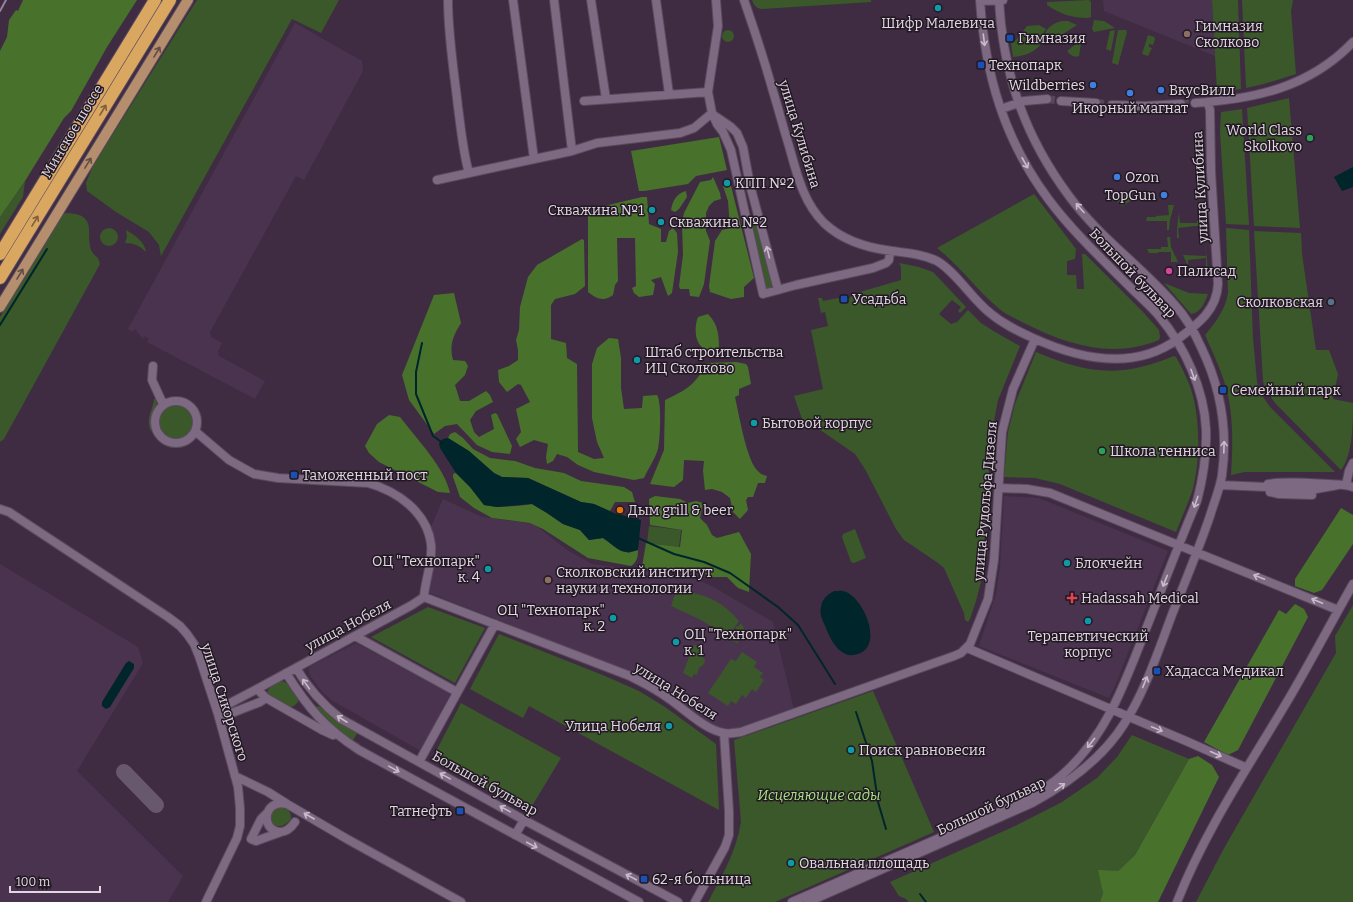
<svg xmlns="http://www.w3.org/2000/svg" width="1353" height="902" font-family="Bitter,serif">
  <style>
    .built { fill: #4a334f }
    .green { fill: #3b582a }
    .forest { fill: #48722c }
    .water { fill: #00252a }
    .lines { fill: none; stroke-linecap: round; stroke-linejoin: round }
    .stream { stroke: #00252a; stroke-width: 2 }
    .taxiway { stroke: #68586c; stroke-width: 16 }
    .minor-tunnel { stroke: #57465a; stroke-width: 8; stroke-dasharray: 8 4; stroke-linecap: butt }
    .minor-casing { stroke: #5a4a5d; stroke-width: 10 }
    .major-casing { stroke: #5a4a5d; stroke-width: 12 }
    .highway-casing { stroke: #5a4a5d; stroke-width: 14 }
    .minor { stroke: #7e6982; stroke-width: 8 }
    .major { stroke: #b58e6e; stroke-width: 10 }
    .highway { stroke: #daa760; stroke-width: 12 }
    .rail { stroke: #928395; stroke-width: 2 }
    .oneway { stroke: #c9bbcc }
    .oneway2 { stroke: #644d44 }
    .oneway3 { stroke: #7e6041 }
    .culture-dot { fill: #0f9aa8; stroke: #211822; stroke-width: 1.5 }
    .education-dot { fill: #8d6e63; stroke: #211822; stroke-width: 1.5 }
    .transit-dot { fill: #1a4fb4; stroke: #211822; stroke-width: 1.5 }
    .shop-dot { fill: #3f7fe0; stroke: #211822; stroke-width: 1.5 }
    .leisure-dot { fill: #2e9e5b; stroke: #211822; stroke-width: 1.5 }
    .hotel-dot { fill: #d1479c; stroke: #211822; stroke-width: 1.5 }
    .service-dot { fill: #5c6f8a; stroke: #211822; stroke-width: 1.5 }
    .food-dot { fill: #e8710a; stroke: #211822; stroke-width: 1.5 }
    .health-dot { fill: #e0444e; stroke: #211822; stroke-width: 1.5 }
    .labels { text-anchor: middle; stroke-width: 3; stroke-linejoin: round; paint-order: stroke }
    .poi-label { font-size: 14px; fill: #e2d6e4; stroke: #211822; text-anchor: start }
    .street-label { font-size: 14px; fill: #e2d6e4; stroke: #211822 }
    .park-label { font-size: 14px; font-style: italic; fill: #a8e485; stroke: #211822 }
  </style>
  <rect width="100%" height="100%" fill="#3f2c42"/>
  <path class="built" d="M1103,0H1212L1215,56L1104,11Z
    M295,23L362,61L363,71L304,180L296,176L210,332L211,337L222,343L218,351L219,356L265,381L255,399L147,342L149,339L144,336L143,339L135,329L132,332L128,329Z
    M1004,496L1039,498L1168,551L1115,686L1109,698L979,646L996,594L1000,568Z
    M443,499L482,517L534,524L567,550L592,564L688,576L712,586L773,622L794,710L737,730L728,731L706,723L645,678L430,593L429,584L433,570L435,543L431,527Z
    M0,564L138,647L143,663L77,771L183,876L168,902H0Z
    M356,643L450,694L421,751L333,701L323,693L311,677L309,673V669L311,666Z"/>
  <path class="green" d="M197,0H339L321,33L292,19L161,256L159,245L149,232L116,212L87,191L86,183L93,166Z
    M752,0H871V2L761,9C756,8 754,5 752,0Z
    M1089,0L1091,2V17L1088,18C1072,18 1060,14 1047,5V2Z
    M1212,0H1238L1241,89L1217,92Z
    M1242,0H1293L1291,11L1296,74L1264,84L1246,88Z
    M1094,20L1104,21L1115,28L1094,32L1092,29Z
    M1063,21H1068L1077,25L1057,38L1059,41L1058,42L1052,38H1044C1045,28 1054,22 1063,21Z
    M1039,25L1046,29C1043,33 1043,36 1042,41C1038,52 1024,56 1013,57L1011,43L1016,40L1027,26Z
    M722 36a6 6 0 1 1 12 0a6 6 0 1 1-12 0Z
    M1115,30L1111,51L1106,49L1110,31Z
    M1118,30H1126L1127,32L1118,65L1112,63Z
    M1148,35L1154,37L1155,39L1153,45L1149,44V47L1152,48L1148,56L1142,54Z
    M1080,41L1081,43L1079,56C1074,58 1070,55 1067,51Z
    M1289,98L1300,228L1254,226L1247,108Z
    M1242,109L1249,225L1226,224L1220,132L1221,112Z
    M25,181L23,197L0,234V217Z
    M1034,194L1076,249L1075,259L1067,261V275H1076L1077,289H1084L1082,254H1085L1143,312L1159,330L1160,337L1159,340C1113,359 1067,345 1024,323C1015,318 1004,314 996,306C975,288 959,265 937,248Z
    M1118,195H1127L1132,200L1122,206L1117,201Z
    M1168,205H1174L1170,220L1169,230H1167V221H1146L1147,217H1156V216L1169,215Z
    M66,213C106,214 77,244 98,258L100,264L4,439L0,442V317L62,215Z
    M1179,213L1180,223H1197V221H1204L1205,215L1206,227H1204V225L1178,228L1179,238H1177V228Z
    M756,220L773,287L765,289L749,222Z
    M1226,228L1249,230L1253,338L1257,382L1261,394L1270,407L1335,472H1245L1231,475C1233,443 1234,409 1223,378C1218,363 1211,349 1205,335C1216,322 1225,310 1228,293Z
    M100 237a9 9 0 1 1 18 0a9 9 0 1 1-18 0Z
    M126,230C135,235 145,242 146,252C140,246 134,243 125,243L127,237Z
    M1254,231L1301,233L1302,254L1316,350H1329L1338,374L1333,399L1353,403C1353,424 1353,454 1341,470L1275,403L1266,390L1263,381Z
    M1167,237H1170L1171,247L1178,262H1171V252H1158V253H1149L1147,249H1161V247H1168Z
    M1205,241L1208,271H1206V258L1188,260V266L1183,255L1206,256Z
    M899,263L919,267L933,272L966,307L960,313L958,311L961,307L952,300L939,314L951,324L957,322L968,310L981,323L995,332L1020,346L998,400L991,437L982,578L976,601L970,619L968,622L965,620L964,613L944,568L938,563L904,540L896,529L865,469L855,454L816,427L802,419L794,396L823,389L811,330L828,326L825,312L821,313L818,298H822L823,301L838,298C844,302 849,301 853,294L901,280V267Z
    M1164,283L1189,293L1208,294C1205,302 1201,313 1191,314Z
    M1036,352C1088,374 1121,378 1174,356L1176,357C1183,370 1191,385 1194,400C1200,427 1200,465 1192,492C1187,506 1181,519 1176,532L1060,484L1035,478L1004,477L1008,432L1015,404Z
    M156,398L157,406L152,417L153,430L151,431C145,419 153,410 154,399Z
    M159 422a18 18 0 1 1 36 0a18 18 0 1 1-36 0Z
    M649,526L681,530L679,547L647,543Z
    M855,529L866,558L854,563L851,562L842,537L843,534Z
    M676,592C702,591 722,601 739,621L728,637L701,620L671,606Z
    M1353,605V902H1196L1223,850L1336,653L1335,636Z
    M428,607L485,628L455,683L371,637Z
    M741,623L745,630L737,643L730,639L737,626L738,627Z
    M499,634L605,676L639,691L665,707L716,744L719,810L529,706L523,718L470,689Z
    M694,644L702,651L701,656L705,659C705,665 702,665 699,668L697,675L694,674L692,678L683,673Z
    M742,652L757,662L754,667L763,673L760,677L764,680L756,692L752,689L746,698L742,695L736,704L731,701L728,706L708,693L731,659L736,661Z
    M279,681C289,680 293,692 298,699V702L294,706L288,707L268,696C266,688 273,685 279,681Z
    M873,691L934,832L775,902H708C722,876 736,852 741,822L734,740Z
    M461,703L561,758L529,811L432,759Z
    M317,706L320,707L340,722L358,732L353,740L360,744L359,745L345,737L315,710Z
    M1132,735L1189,759L1135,855L1118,871H1099L1103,893L1100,902H909L906,899L899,896L890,882L1015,826L1062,802L1097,778L1117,757Z
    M281,807C287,808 292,812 291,819C287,824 280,828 273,826L269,817L273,810Z"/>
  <path class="forest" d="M23,0H137L107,47L71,111L64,118L25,181L0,217V51L7,37L9,20L16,10L18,11Z
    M719,137L727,170L696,176L688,184L644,191H639L631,151Z
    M713,177L720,193L721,199L714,201L709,206L706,213V231L710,241L704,284L699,297L690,296L689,289H680L679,286L683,255L682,223L684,213L700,182L711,180Z
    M723,186H731L754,278L744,287V297L731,299L710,292L709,286L715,241L722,230L730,228L728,201Z
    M686,191L687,197L679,209L675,212L671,210C673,200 676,194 686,191Z
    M642,197H647L649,224L661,229V242H666L669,231L673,228L677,233L678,252L672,293L668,296L661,277L651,280L655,284L653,295L639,297L634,293L632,288L636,286L635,238H617L618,281L615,285L613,295C604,302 596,299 588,292V216L592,211L604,206Z
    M582,239L584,240L585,286L575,294L555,299L551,305V339L566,343L567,358L577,364L578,452L594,459L604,458L597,442L592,418V364L597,348L609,338L618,339L621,358V388L624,409L642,408L643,396L657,395C662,402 660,440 658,449C655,459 648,469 644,478L634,480L594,472L578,465L567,457L557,454L553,461L547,464L546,457L548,444L534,440L520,447L516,439L521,432L516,409L530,402L521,385L518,384L507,392L499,382L498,370L509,366L518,360V350L516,340L519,330L520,307L528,277L537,265Z
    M454,293L461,323C453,336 449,345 453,360L465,361L468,366L465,375L455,385L460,401H469L486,391L490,395L493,402L476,411L470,420L474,432L479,437L494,429L491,415L495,413L497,414L512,446L510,454L492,452L477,445L457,424L445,426L434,434L409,400L402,375L434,295Z
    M708,314C719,325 719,337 719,351C715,351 710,351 707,350C694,346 694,327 698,317Z
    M736,362L746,364L748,367L751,384L739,389V395L735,397C739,415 746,456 756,469C759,473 762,475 767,476L765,483H758L753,497H748L746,500L748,510L740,519L733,512L730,498L722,492L712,489L705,490L703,471L704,461L684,460L683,480L674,487L650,484L664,450L665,400C686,390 696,385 706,363Z
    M389,415L400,417C416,438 445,468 450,493L438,492L379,462L369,453L365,446L377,424Z
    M455,432L463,438L473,449L490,458L515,461L535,468L564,473L581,481L624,487L632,492L635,502H615L610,511L594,504L581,502L528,478L502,477L494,473L469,451L448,438L450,434Z
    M456,473L470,487L484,505L497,507L517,506L532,504L547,513L563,524L580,530L589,540L603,538L611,544L628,553L638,550C638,557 637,562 631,566L588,558L543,529L530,523L492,518L474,508L460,497L453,477V474Z
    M655,496L680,499L688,503L696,501L703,503L700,518L707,525L712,535L717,538L739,532L751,554L749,592L738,588L727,577H712L698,570L650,571L642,567L646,543L680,547L682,530L650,525L649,499Z
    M1341,508L1353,515V544L1322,590L1314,593L1295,586V579Z
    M1295,604L1304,609L1308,617L1238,750L1228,755L1204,742L1279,610L1286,614Z
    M1198,756L1212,765L1219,777L1158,902H1100L1103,893L1098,870L1118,871L1135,855L1189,759Z"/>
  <path class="water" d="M1353,167V187L1342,191L1334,177Z
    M448,438L469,451L494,473L502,477L528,478L581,502L594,504L614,513L641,520L638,550C619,556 617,547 603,538L589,540L580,530L563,524L547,513L532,504L497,507L484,505L470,487L456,473L440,448L439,443L443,439Z
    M834,591C838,591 842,590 846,592C864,599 884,646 858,654C841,660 831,641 826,628C823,621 819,615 821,607C822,599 827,595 834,591Z
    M129,661L134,664V668L110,707L106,709L102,706V702L126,663Z"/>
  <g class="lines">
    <path class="stream" d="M0,325L47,249
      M422,343L416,372V394L433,436L443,443
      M638,538L674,554L704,562L730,573L778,607L798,625L835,684
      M856,712L872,761L878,802L886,829
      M920,894L926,902"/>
    <path class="taxiway" d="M124,772L156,805"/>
    <path class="minor-tunnel" d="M1047,99L1061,101
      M1096,103L1112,105
      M1181,104L1195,103"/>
    <defs>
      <path id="minor" d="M448,0C448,36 454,71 458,107C461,129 463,152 469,173L572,151L597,143L680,133L694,128L712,113
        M513,0L534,159
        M554,0L572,151
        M591,0L606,99
        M656,0L669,94
        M716,0L718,26L708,92L712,113L717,124L723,132L731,150L763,294L796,285L873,268L886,263L889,260L890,251
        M744,0C754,29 764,59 772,88C778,107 783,127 789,146C797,174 803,202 824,223C842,240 867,248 892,251C907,253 923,254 937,261C956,272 972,299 990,313C1003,324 1018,331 1033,338C1079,359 1134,371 1178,339C1198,324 1217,310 1218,284L1211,172L1210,110L1208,102
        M980,1L1003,0
        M584,101L708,92
        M1061,101L1096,103
        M1195,103C1256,99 1310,87 1353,42
        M1112,105L1146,106L1181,104
        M1001,109L1024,101L1047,99
        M712,114L731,127L737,133L743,147L750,185L778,290
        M437,180L469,173
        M153,366L152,380L163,404
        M155 422a21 21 0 1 1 42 0a21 21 0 1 1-42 0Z
        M195,431L229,460L254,474L278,478L368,483C397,491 427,512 431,544C433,562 425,580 424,597
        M1268,484C1288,481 1308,483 1328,484C1337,485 1345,484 1353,487
        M1220,485L1316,489L1338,485
        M1346,485L1349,471L1353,463
        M998,488L1027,489L1050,493L1338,610
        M1270,492L1279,494L1312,495
        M0,509L9,512L168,617L180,626L187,634L194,644L199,656L218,714L238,787L240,808V826L237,838L206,902
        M424,597L630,676C643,683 656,689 668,698C683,708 702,727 720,732C727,735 734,733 741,732L954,656L961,653L970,644L988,599L994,560L1002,432L1013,389L1035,339
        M355,636L457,692
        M967,648L1186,741L1247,768
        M296,668C308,688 322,704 341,719L524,820L678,902
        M286,673C308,708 325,728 359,750L639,902
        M257,689L266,698L322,730L333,735
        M217,710L257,689L412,605L424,597
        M219,718L260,702L266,698
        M419,762L495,624
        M235,776L268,792L287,804
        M267,813L261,819L251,839L256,841L281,832
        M295,822C291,828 287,832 280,832C260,831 263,798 287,804L347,839L461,902
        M515,835L524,820
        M695,902L725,847L729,835V811L724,733
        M792,902L997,813C1020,802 1043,792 1062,775C1107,736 1125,682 1146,629C1163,586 1179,543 1197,501C1203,478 1207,454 1206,429C1204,389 1185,347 1159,316C1151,306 1141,298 1132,289C1103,260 1073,232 1049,200C1004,140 985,74 980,0
        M808,902L1032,803C1067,784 1102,759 1124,724C1145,692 1159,649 1173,612C1186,580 1199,548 1210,516C1214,502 1220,489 1222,475C1228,431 1221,388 1201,347C1194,331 1186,317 1174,304C1141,266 1099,237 1069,196C1025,137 1003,74 999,0
        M1177,902C1206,828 1251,763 1291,695C1312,659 1332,621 1353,584"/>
      <path id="major" d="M0,307L188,0"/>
      <path id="highway" d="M0,254L155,0
        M0,278L170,0"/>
    </defs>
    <use href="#minor" class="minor-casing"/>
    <use href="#major" class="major-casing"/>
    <use href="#highway" class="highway-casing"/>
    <use href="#minor" class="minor"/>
    <use href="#major" class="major"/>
    <use href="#highway" class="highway"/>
    <path class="rail" d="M0,11L6,0"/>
  </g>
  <defs><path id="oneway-shaft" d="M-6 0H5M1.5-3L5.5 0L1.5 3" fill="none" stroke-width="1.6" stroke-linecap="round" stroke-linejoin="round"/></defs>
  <g class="oneway">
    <use href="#oneway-shaft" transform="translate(984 40) rotate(83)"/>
    <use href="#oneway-shaft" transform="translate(1025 163) rotate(61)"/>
    <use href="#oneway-shaft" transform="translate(1080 208) rotate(-131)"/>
    <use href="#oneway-shaft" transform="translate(768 252) rotate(-104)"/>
    <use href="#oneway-shaft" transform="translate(1193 375) rotate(70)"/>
    <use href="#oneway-shaft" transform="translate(1224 447) rotate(-88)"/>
    <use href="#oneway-shaft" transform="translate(1196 502) rotate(109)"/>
    <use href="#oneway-shaft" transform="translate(1259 577) rotate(-158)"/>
    <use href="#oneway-shaft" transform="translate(1165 581) rotate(112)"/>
    <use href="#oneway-shaft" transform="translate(1317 601) rotate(-157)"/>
    <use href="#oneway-shaft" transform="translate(1145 682) rotate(-68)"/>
    <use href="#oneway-shaft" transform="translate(306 684) rotate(-125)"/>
    <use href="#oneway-shaft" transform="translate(342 719) rotate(-147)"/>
    <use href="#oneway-shaft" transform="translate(1157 729) rotate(22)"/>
    <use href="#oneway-shaft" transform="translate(1091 743) rotate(128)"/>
    <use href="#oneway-shaft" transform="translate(1216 754) rotate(24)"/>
    <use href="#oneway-shaft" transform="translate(394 769) rotate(29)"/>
    <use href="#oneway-shaft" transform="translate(445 776) rotate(-151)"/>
    <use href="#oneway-shaft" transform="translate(1060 787) rotate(-36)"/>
    <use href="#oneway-shaft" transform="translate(505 809) rotate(-151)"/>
    <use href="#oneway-shaft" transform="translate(309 816) rotate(-150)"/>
    <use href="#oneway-shaft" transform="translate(532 845) rotate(28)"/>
    <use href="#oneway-shaft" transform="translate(631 877) rotate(-152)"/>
  </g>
  <g class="oneway2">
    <use href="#oneway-shaft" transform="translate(157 52) rotate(-59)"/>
    <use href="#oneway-shaft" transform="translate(88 163) rotate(-58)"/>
    <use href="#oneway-shaft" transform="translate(20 274) rotate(-59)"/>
  </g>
  <g class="oneway3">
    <use href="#oneway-shaft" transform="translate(103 110) rotate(-59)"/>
    <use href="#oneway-shaft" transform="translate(35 221) rotate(-59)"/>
  </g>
  <g class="culture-dot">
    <circle cx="938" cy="8" r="4"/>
    <circle cx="727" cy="183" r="4"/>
    <circle cx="652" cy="210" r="4"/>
    <circle cx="661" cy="222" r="4"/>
    <circle cx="637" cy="360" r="4"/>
    <circle cx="754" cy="423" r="4"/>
    <circle cx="1067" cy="563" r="4"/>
    <circle cx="488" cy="569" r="4"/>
    <circle cx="613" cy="618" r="4"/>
    <circle cx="1088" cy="621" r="4"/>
    <circle cx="676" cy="642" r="4"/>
    <circle cx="669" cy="726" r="4"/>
    <circle cx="851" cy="750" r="4"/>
    <circle cx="791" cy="863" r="4"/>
  </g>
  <g class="education-dot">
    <circle cx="1187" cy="34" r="4"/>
    <circle cx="548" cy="580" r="4"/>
  </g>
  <g class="transit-dot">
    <rect x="1006" y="34" width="8" height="8" rx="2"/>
    <rect x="977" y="61" width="8" height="8" rx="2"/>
    <rect x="840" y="295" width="8" height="8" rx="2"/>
    <rect x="1219" y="386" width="8" height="8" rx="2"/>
    <rect x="290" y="471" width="8" height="8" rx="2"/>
    <rect x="1153" y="667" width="8" height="8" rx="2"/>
    <rect x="456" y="807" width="8" height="8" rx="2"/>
    <rect x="640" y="875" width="8" height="8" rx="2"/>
  </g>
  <g class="shop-dot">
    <circle cx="1093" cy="85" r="4"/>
    <circle cx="1161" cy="90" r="4"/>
    <circle cx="1130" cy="93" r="4"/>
    <circle cx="1117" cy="177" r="4"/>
    <circle cx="1164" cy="195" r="4"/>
  </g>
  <g class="leisure-dot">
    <circle cx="1310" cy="138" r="4"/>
    <circle cx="1102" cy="451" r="4"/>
  </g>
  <circle class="hotel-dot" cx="1169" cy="271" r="4"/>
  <circle class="service-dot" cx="1331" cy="302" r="4"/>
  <circle class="food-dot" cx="620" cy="510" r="4"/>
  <path class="health-dot" d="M1070 592h4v4h4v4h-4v4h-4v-4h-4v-4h4z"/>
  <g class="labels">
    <g class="poi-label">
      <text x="938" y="28" text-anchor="middle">Шифр Малевича</text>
      <text x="1195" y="31">Гимназия<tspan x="1195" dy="16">Сколково</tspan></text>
      <text x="1018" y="43">Гимназия</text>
      <text x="989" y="70">Технопарк</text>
      <text x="1085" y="90" text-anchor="end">Wildberries</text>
      <text x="1169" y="95">ВкусВилл</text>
      <text x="1130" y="113" text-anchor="middle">Икорный магнат</text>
      <text x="1302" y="135" text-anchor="end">World Class<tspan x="1302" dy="16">Skolkovo</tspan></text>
      <text x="1125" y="182">Ozon</text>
      <text x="735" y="188">КПП №2</text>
      <text x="1156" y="200" text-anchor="end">TopGun</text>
      <text x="644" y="215" text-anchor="end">Скважина №1</text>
      <text x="669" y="227">Скважина №2</text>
      <text x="1177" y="276">Палисад</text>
      <text x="852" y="304">Усадьба</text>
      <text x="1323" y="307" text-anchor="end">Сколковская</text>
      <text x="645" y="357">Штаб строительства<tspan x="645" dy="16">ИЦ Сколково</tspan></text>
      <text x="1231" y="395">Семейный парк</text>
      <text x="762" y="428">Бытовой корпус</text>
      <text x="1110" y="456">Школа тенниса</text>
      <text x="302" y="480">Таможенный пост</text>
      <text x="628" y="515">Дым grill &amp; beer</text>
      <text x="480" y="566" text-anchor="end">ОЦ "Технопарк"<tspan x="480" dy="16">к. 4</tspan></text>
      <text x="1075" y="568">Блокчейн</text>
      <text x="556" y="577">Сколковский институт<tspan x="556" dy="16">науки и технологии</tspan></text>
      <text x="1081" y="603">Hadassah Medical</text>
      <text x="605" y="615" text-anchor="end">ОЦ "Технопарк"<tspan x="605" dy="16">к. 2</tspan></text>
      <text x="684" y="639">ОЦ "Технопарк"<tspan x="684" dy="16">к. 1</tspan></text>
      <text x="1088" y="641" text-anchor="middle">Терапевтический<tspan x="1088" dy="16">корпус</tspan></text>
      <text x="1165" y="676">Хадасса Медикал</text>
      <text x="661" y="731" text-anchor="end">Улица Нобеля</text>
      <text x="859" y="755">Поиск равновесия</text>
      <text x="452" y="816" text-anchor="end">Татнефть</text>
      <text x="799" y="868">Овальная площадь</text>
      <text x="652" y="884">62-я больница</text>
    </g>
    <g class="street-label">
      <text transform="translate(72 131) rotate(-59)" y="5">Минское шоссе</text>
      <text transform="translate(800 134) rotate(73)" y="5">улица Кулибина</text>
      <text transform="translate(1200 187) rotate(-93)" y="5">улица Кулибина</text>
      <text transform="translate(1133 273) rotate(46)" y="5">Большой бульвар</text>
      <text transform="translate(985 501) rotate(-85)" y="5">улица Рудольфа Дизеля</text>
      <text transform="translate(348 625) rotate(-28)" y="5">улица Нобеля</text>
      <text transform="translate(676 691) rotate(32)" y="5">улица Нобеля</text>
      <text transform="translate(225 702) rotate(72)" y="5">улица Сикорского</text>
      <text transform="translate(485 783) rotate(29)" y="5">Большой бульвар</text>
      <text transform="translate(991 806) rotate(-25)" y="5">Большой бульвар</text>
    </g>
    <g class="park-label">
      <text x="819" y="800">Исцеляющие сады</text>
    </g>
  </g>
  <path d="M10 886v6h90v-6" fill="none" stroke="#e2d6e4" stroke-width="2"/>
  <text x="16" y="886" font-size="12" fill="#e2d6e4" stroke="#211822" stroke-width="3" paint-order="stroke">100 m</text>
</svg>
